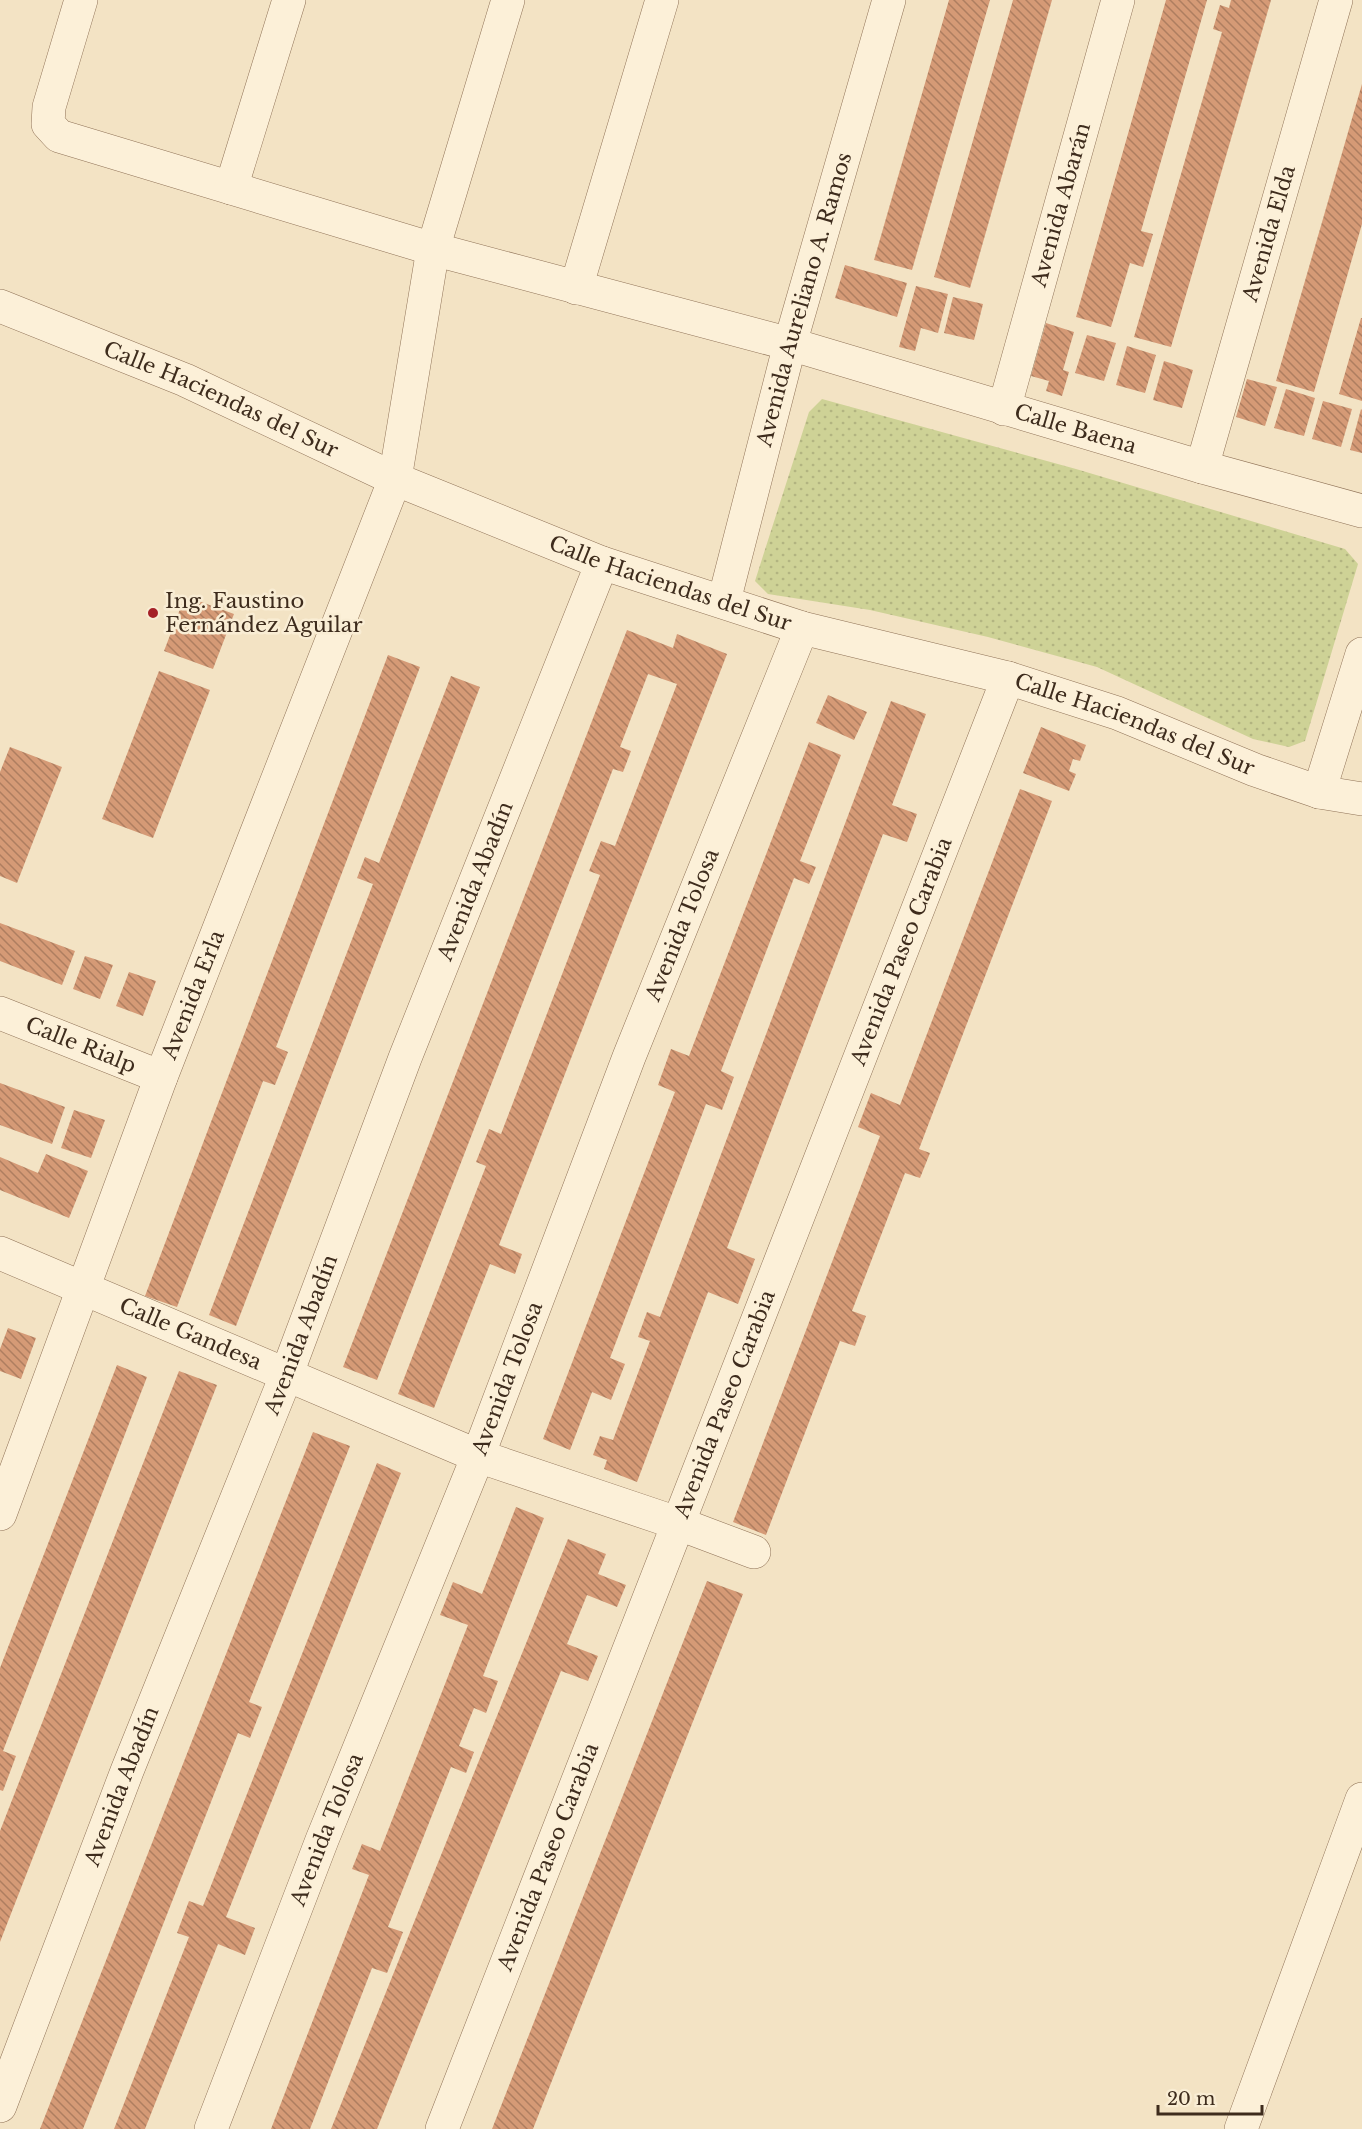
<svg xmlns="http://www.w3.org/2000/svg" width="1362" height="2129" font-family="'Libre Baskerville',serif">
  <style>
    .park { fill: url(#park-dots) }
    .building { fill: url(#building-back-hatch) }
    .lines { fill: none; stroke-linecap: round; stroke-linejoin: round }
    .minor-casing { stroke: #907358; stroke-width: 34 }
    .minor { stroke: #fcf0d8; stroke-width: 33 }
    .poi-dot { fill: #a52127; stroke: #f9edd4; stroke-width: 2 }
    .labels { text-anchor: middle; stroke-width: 5; stroke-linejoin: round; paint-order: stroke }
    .street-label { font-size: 21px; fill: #3e2c1d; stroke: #f9edd4 }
    .poi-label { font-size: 21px; fill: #3e2c1d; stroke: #f9edd4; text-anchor: start }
  </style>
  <defs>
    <pattern id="park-dots" width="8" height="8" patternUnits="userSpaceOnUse" patternTransform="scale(1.5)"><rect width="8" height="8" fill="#ced296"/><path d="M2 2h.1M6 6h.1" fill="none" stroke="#b2b481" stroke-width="1.8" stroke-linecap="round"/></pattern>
    <pattern id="building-back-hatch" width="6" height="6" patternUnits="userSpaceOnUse" patternTransform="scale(1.5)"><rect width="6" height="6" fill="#d59a76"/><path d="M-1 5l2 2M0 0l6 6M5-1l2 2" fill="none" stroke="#ae7e60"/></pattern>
  </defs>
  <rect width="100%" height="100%" fill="#f3e3c4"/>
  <path class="park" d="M822,399L1076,469L1345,549L1358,564L1305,741L1289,747L1253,739L1097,667L988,637L870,610L768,594L755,581L809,412Z"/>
  <path class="building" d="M949,0H990L912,270L874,260Z
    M1013,0H1052L970,288L934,277Z
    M1166,0H1207L1141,231L1153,234L1143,267L1130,263L1111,327L1076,317Z
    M1231,0H1271L1171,347L1134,337L1222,32L1213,29L1220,5L1229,8Z
    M1362,84V224L1314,392L1276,381Z
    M845,265L907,283L897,317L835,298Z
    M916,286L948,294L938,333L921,328L915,351L899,347Z
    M953,297L983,304L974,340L944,333Z
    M1361,318H1362V401L1339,394Z
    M1046,323L1074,332L1063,370L1069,372L1062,396L1046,391L1049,381L1031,376Z
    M1087,335L1116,343L1104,381L1075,373Z
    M1127,346L1156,355L1145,393L1116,385Z
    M1164,361L1193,370L1182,408L1153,400Z
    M1247,379L1277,387L1265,426L1236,417Z
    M1286,389L1315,398L1304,436L1274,428Z
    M1323,401L1352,409L1341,447L1312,439Z
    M1361,409L1362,410V453L1350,450Z
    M185,596L234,614L213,669L164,651Z
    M627,630L673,648L677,634L727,654L499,1245L522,1254L515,1274L490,1264L434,1408L398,1394L486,1166L476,1162L489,1129L501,1134L600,875L589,871L601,841L615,846L677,684L648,674L620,747L631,751L623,772L613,769L377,1380L343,1367Z
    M388,655L420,667L276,1047L288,1052L275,1085L263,1081L177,1307L145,1296Z
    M159,671L210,690L153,838L102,819Z
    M451,676L480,687L236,1326L209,1315L373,884L357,878L365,857L379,863Z
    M828,695L867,712L854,740L816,723Z
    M891,701L926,714L892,805L917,814L907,842L883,834L727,1248L755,1259L738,1304L708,1292L637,1482L604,1469L607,1460L593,1455L600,1436L613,1440L650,1341L638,1337L647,1312L660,1317Z
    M1041,727L1086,745L1080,761L1073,759L1069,771L1076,774L1069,791L1023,773Z
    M809,742L841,755L800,861L816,867L809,884L794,878L721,1071L734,1077L722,1110L706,1104L610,1358L625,1364L611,1400L592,1392L570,1450L543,1439L675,1092L658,1085L671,1049L689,1056Z
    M10,747L62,767L17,883L0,876V772Z
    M1020,789L1052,801L919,1149L930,1153L920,1178L905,1173L852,1311L866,1316L855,1346L840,1341L766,1535L733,1522L880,1136L858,1127L871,1093L900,1105Z
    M0,923L75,951L62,985L0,961Z
    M85,956L113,965L100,999L73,989Z
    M129,972L156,981L143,1016L116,1006Z
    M0,1083L65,1107L52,1144L0,1125Z
    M74,1110L105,1120L91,1158L61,1148Z
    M46,1154L88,1171L69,1218L0,1190V1157L38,1173Z
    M8,1328L36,1338L21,1379L0,1371V1349Z
    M117,1365L147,1377L3,1751L16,1756L3,1791L0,1790V1668Z
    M179,1371L217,1385L0,1942V1831Z
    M313,1432L350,1446L249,1702L262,1707L250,1738L238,1733L83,2129H40Z
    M377,1463L401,1473L226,1917L255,1928L245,1955L218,1944L145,2129H114L189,1937L177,1933L189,1901L203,1906Z
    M516,1507L544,1518L483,1676L498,1681L486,1713L474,1708L459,1746L474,1752L466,1773L451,1767L388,1927L403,1932L387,1973L372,1968L310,2129H271L369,1875L352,1869L362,1844L380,1851L468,1625L440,1615L453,1582L482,1594Z
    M568,1539L606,1554L598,1574L626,1585L617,1607L587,1595L567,1644L598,1656L588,1681L561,1671L377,2129H331Z
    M707,1581L743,1594L533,2129H492Z"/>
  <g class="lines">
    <defs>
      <g id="minor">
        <path id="s1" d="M81,0L49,107L48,124L59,136L433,249L790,344L1202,467L1362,511"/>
        <path d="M231,188L289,0"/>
        <path d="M576,288L662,0"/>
        <path id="s2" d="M0,306L185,380L395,479L602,563L802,628L1008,678L1117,713L1255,770L1319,792L1362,799"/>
        <path id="s3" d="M1004,409L1118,0"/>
        <path id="s4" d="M1202,467L1336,0"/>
        <path id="s5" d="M724,601L790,344L889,0"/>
        <path d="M1319,792L1362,654"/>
        <path id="s6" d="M0,1013L161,1077"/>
        <path id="s7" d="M0,1253L478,1456L677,1523L754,1552"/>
        <path id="s8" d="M0,1514L161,1077L395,479L433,249L508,0"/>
        <path id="s9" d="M0,2106L127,1771L286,1376L405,1058L602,563"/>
        <path id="s10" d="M211,2129L322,1840L478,1456L629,1057L802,628"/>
        <path id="s11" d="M442,2129L1008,678"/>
        <path d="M1241,2129L1362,1799"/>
      </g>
    </defs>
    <use href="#minor" class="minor-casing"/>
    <use href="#minor" class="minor"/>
  </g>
  <circle class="poi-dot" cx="153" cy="613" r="6"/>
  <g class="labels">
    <g class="street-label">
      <text dy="7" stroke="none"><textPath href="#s3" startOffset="212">Avenida Abarán</textPath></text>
      <text dy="7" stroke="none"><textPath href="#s4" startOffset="243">Avenida Elda</textPath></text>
      <text dy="7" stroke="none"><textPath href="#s5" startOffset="312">Avenida Aureliano A. Ramos</textPath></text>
      <text dy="7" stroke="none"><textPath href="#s2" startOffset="240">Calle Haciendas del Sur</textPath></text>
      <text dy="7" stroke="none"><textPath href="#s1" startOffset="1203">Calle Baena</textPath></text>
      <text dy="7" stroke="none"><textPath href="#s2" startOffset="726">Calle Haciendas del Sur</textPath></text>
      <text dy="7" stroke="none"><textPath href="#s2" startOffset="1212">Calle Haciendas del Sur</textPath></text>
      <text dy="7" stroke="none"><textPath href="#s9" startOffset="1314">Avenida Abadín</textPath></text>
      <text dy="7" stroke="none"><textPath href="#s10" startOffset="1293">Avenida Tolosa</textPath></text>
      <text dy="7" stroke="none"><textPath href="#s11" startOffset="1264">Avenida Paseo Carabia</textPath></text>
      <text dy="7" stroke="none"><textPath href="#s8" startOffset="554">Avenida Erla</textPath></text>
      <text dy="7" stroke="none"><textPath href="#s6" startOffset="87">Calle Rialp</textPath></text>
      <text dy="7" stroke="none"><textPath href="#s7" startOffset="207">Calle Gandesa</textPath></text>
      <text dy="7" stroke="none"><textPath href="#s9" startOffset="828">Avenida Abadín</textPath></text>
      <text dy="7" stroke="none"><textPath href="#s10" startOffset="807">Avenida Tolosa</textPath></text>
      <text dy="7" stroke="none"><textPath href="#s11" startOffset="778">Avenida Paseo Carabia</textPath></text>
      <text dy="7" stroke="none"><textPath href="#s9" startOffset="342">Avenida Abadín</textPath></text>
      <text dy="7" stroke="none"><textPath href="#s10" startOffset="321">Avenida Tolosa</textPath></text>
      <text dy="7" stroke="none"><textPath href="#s11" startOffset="292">Avenida Paseo Carabia</textPath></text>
    </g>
    <g class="poi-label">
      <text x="165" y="608">Ing. Faustino<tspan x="165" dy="24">Fernández Aguilar</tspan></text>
    </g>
  </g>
  <path d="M1158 2105v9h104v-9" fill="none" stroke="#3e2c1d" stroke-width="3"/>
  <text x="1167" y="2105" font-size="18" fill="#3e2c1d" stroke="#f9edd4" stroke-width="4.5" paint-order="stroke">20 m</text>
</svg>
